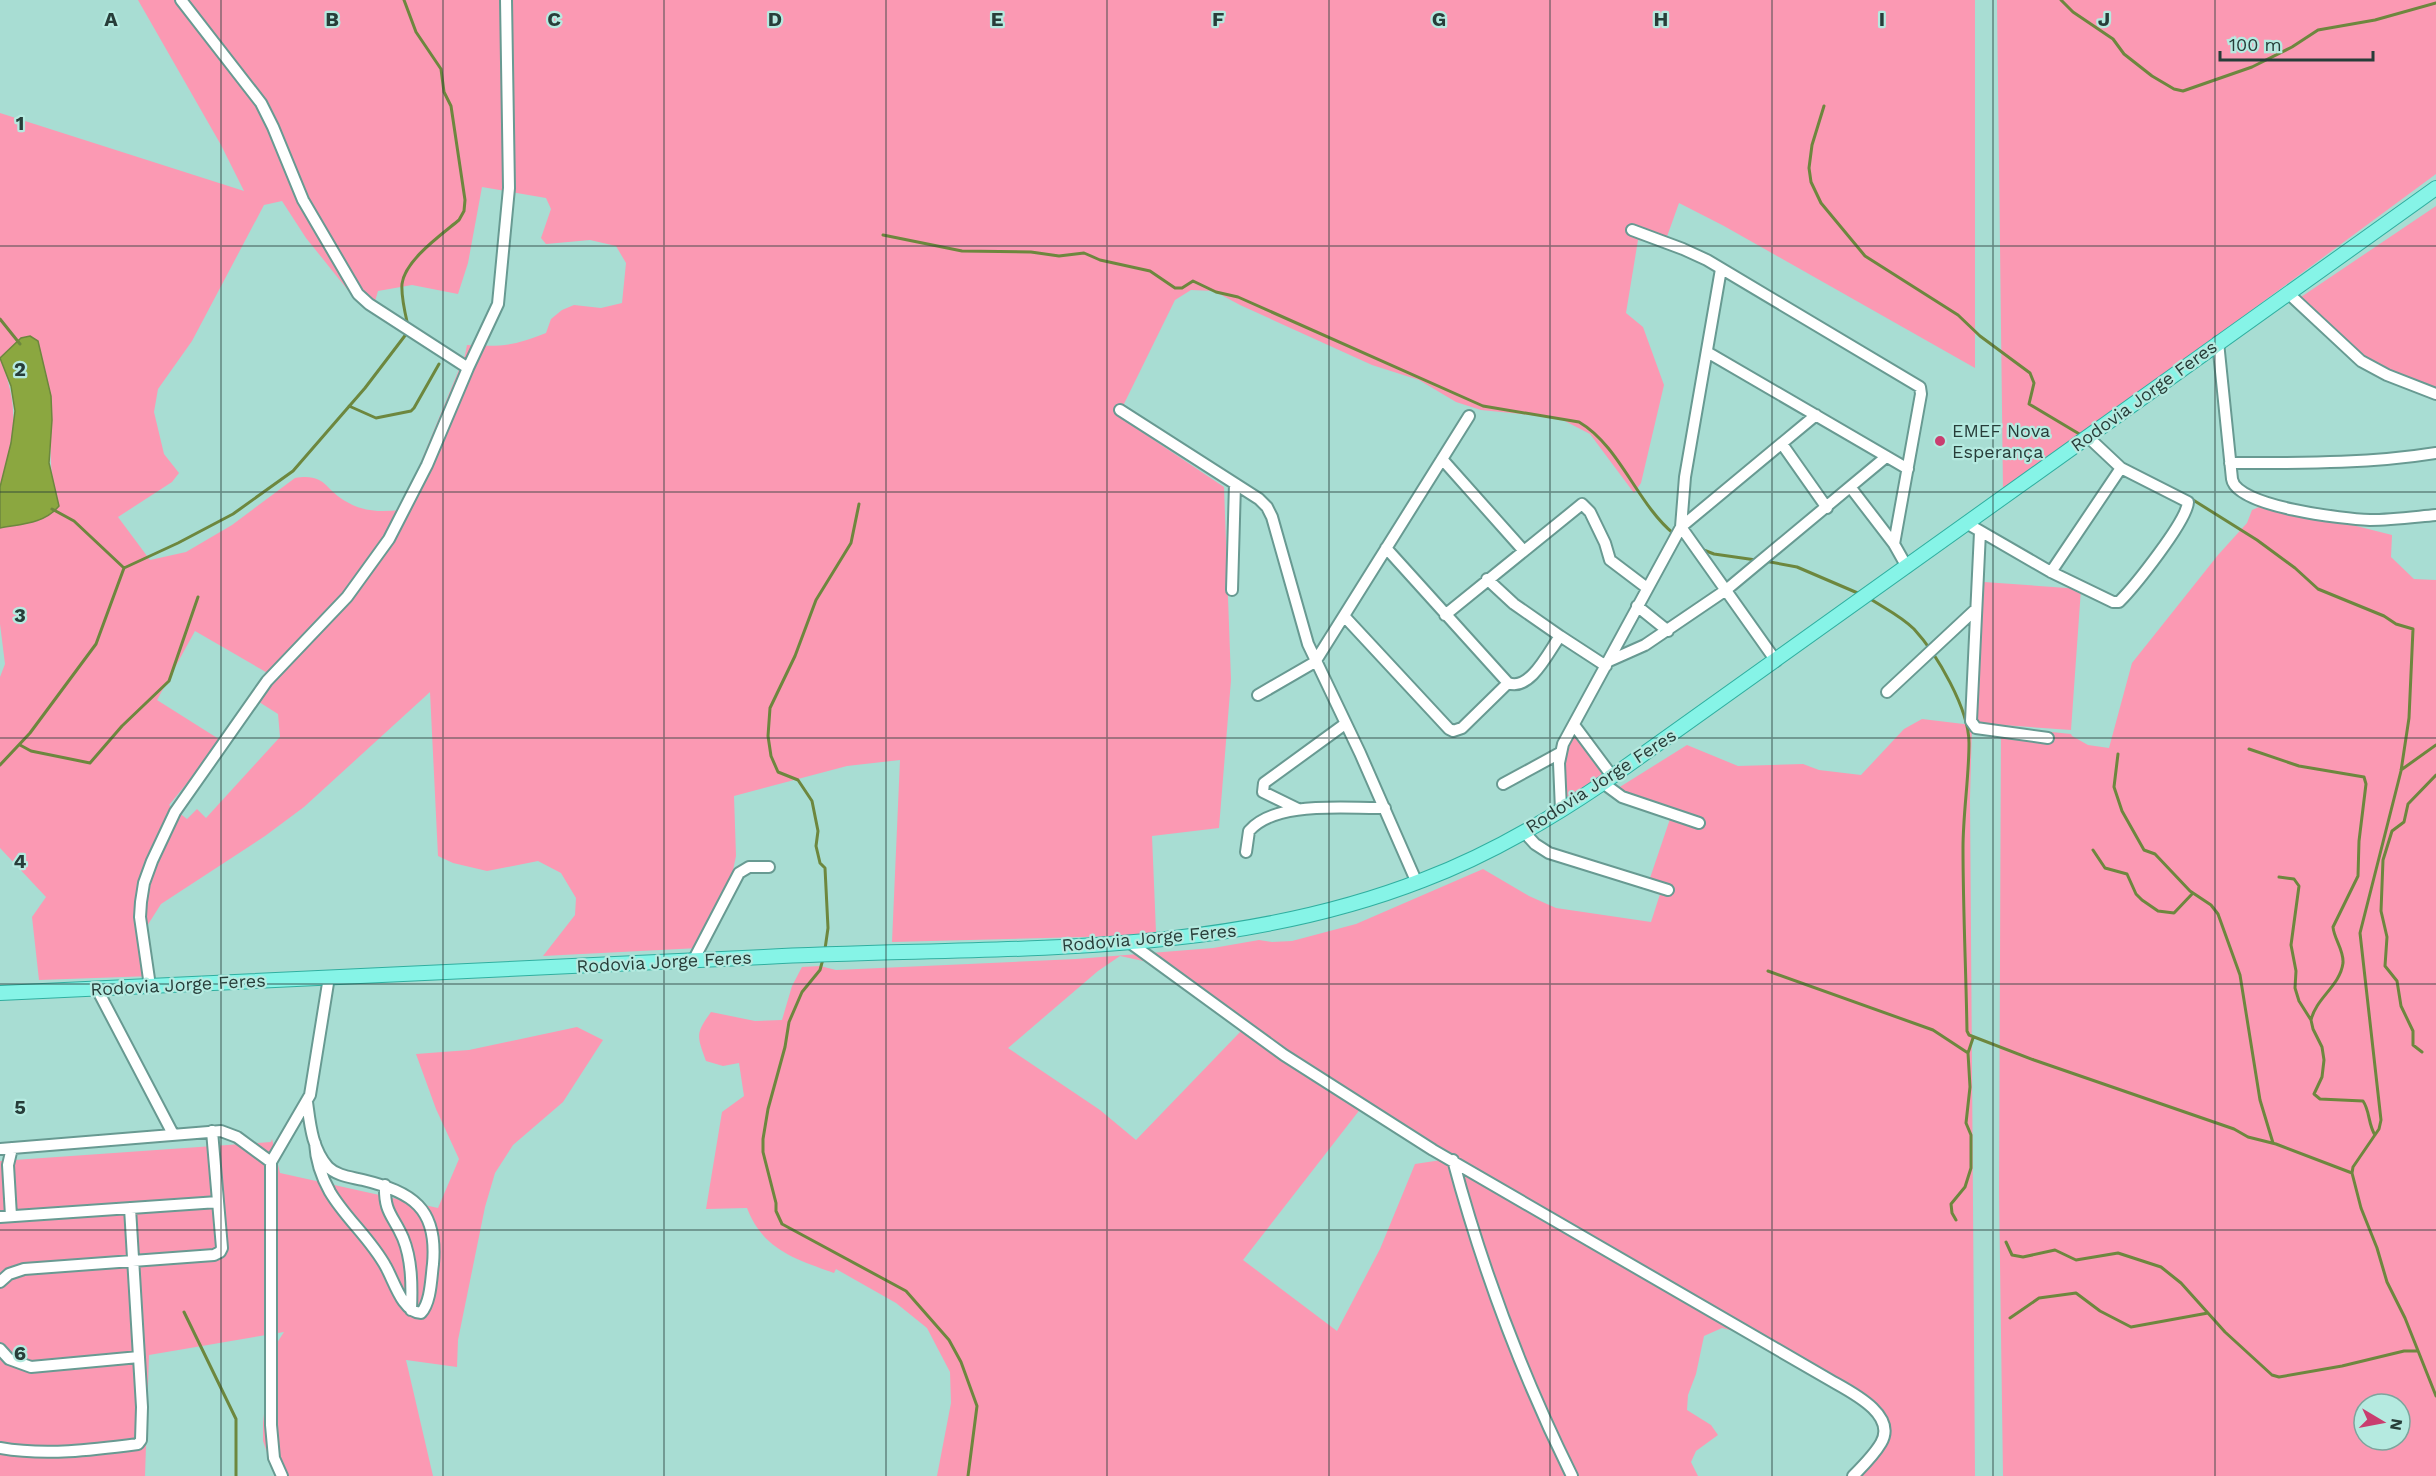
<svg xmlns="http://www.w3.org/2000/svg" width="2436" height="1476" font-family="'Work Sans',sans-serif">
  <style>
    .green { fill: #fb99b3; fill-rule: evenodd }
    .water { fill: #8ba740; stroke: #6d873e; stroke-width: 1.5 }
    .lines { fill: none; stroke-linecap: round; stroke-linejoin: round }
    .stream { stroke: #6d873e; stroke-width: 3 }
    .minor-casing { stroke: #689a92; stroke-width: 14 }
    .major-casing { stroke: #30afa0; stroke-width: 16 }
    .minor { stroke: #fff; stroke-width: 10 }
    .major { stroke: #86f4e7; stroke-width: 14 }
    .grid { fill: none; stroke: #273d39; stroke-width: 1.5; stroke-opacity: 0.55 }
    .poi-dot { fill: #c93d6f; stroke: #b5eae0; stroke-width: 2 }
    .labels { text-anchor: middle; stroke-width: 4.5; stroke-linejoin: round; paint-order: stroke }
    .street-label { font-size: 18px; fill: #273d39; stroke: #b5eae0 }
    .poi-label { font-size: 18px; fill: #273d39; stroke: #b5eae0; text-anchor: start }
    .grid-label { font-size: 20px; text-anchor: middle; font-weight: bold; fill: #273d39; stroke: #b5eae0; stroke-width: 4.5; stroke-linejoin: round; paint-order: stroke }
  </style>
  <rect width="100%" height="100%" fill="#a8ddd3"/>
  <path class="green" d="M138,0H1975V368L1724,226L1679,203L1664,245L1638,240L1626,313L1643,327L1664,385L1641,483L1634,493L1590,434L1559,418L1481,410L1456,402L1419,380L1372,365L1240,305L1214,291L1191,290L1175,300L1118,416L1224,487L1231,680L1219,828L1152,836L1156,932L1122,936L892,942L900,760L847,766L734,796L736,856L732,875L716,904L699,948L543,956L575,915L576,898L561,873L538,861L487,871L453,863L438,856L430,692L304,807L265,836L161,904L142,934L152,976L39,980L32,917L46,897L0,848V677L5,664L0,624V528L38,521L57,496C46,463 53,430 51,396L0,358C21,412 14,433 0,487V113L244,191L221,145ZM482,187L546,198L551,209L541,238L546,244L590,240L616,246L626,263L622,303L601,308L574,305L562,310L551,319L546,333C513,346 502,347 467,345L465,355L401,510C381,512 364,512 347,502C324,490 327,473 295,478L232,525L186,552L150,560L118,517L172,482L179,473L164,454L154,412L158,389L192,341L264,205L282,201L306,238L351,294L361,305L373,308L378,291L412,285L458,294L468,263ZM195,631L271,675L253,698L278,714L280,737L206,818L197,809L187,819L169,805L222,741L157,700Z
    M1997,0H2436V174L2070,444L2003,491Z
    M2436,206V389L2361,359L2298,299Z
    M2259,507H2281L2392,535L2391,557L2414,579L2436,580V1476H2003L1999,1191L2001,727L2071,734L2072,736L2088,745L2109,748L2132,663L2218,555L2247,523L2252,510ZM2364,1404H2400V1440H2364Z
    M1984,582L2081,589L2071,730L1974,723Z
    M1922,719L1972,725L1970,799L1975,1476H1852L1889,1436L1865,1406L1758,1337L1722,1328L1704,1336L1696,1374L1688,1395L1687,1410L1711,1425L1718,1435L1696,1451L1691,1462L1698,1476H937L951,1403L950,1372L927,1328L896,1303L836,1269L834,1273C796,1259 763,1250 747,1208L706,1209L722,1112L744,1096L739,1063L723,1066L706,1061C697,1036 695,1034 711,1012L755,1021L782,1020L792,986L802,967L820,966L836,970L1076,959L1213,948L1259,940L1272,942L1292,941L1356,924L1483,869L1529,896L1556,908L1651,922L1661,891L1649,881L1670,819L1607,795L1687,745L1738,766L1803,764L1819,770L1861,775L1904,729ZM1120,956L1157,964L1190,987L1218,1014L1242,1030L1136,1140L1100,1110L1008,1048L1098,971ZM1365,1103L1469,1164L1448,1159L1415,1164L1380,1249L1337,1331L1243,1260Z
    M1574,730L1606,776L1564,805L1566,745Z
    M577,1027L603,1040L563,1102L513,1145L495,1173L485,1207L458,1340L457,1367L406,1360L433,1476H285L269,1458L263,1441V1423L271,1352L284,1332L149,1355L145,1476H0V1161L271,1142L272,1139L280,1173L438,1208L459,1159L436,1109L416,1054L469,1050Z"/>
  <path class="water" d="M30,336L38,341L51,396L52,420L49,463L59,506C44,524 21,524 0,528V487L11,443L15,411L11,386L0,358L21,338Z"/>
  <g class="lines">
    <path class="stream" d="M404,0L416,32L441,69L444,92L451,106L465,200L464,211L459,220C441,235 405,260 402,284C401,297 405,313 408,326
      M2061,0L2073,12L2113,39L2124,54L2152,76L2174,89L2183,91L2252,67L2292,47L2318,30L2375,20L2436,3
      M1824,106L1812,145L1809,168L1811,182L1821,203L1865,256L1958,315L1980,336L2030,373L2034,383L2029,404L2081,435
      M883,235L962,251L1031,252L1059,256L1084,253L1100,260L1150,271L1175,288H1182L1193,281L1216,292L1238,297L1483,406L1579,422C1620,446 1637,504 1674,534
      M0,319L20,344
      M349,406L376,418L411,411L414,408L439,364
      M2190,498L2257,540L2295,568L2318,589L2384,616L2396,624L2413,629L2409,718L2401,771L2360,933L2381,1120L2379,1129L2353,1167L2352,1173L2361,1208L2377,1248L2387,1282L2405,1318L2436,1396
      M52,509L74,521L124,568
      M1701,549L1714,554L1756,560
      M1765,561L1797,567L1860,594
      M1869,598C1884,608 1901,616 1914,629C1937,654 1969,709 1969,743C1969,778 1963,813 1963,848C1963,909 1966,970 1967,1031L1969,1035L2034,1060L2234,1129L2248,1137L2276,1144L2352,1173
      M20,745L31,751L90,763L122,726L169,681L198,597
      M2249,749L2299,766L2364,777L2366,784L2359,841L2358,876L2333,927C2334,939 2344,950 2343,963C2340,986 2316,998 2311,1020
      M2118,754L2114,787L2122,811L2144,850L2155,854L2190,891L2211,905L2218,914L2240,975L2260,1100L2273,1143
      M0,765L30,733L96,644L124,568L178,543L233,514L293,471L365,388L407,333
      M2401,770L2436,745
      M2093,850L2105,868L2127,874L2136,894L2142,900L2158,911L2174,913L2193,893
      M2279,877L2294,879L2299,886L2291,945L2296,971L2295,988L2299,1001L2311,1020L2313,1029L2322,1047L2324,1060L2322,1077L2314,1094L2320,1099L2363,1101C2370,1111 2368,1124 2375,1135
      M825,949L828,928L825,868L820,863L816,846L818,831L812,801L798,780L778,772L771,756L768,736L770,708L795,656L816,600L851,543L859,504
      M823,959L820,970L802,992L789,1022L785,1047L768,1109L763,1139V1152L776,1203V1211L782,1224L906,1291L949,1340L961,1362L977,1406L968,1476
      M1768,971L1933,1030L1968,1053
      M2422,1052L2413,1045V1031L2401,1006L2397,981L2385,966L2387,937L2381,911L2383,860L2392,831L2404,822L2408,804L2436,775
      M1956,1220L1952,1213L1951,1204L1965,1187L1971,1168V1135L1966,1123L1970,1087L1968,1053L1973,1038
      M2006,1242L2012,1255L2023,1257L2055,1250L2076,1260L2118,1253L2161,1267L2181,1283L2225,1332L2272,1375L2279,1377L2342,1366L2404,1351H2417
      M184,1312L236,1419V1476
      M2010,1318L2039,1298L2076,1293L2100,1311L2131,1327L2208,1313"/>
    <defs>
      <path id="minor" d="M181,0L261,103L273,127L303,200L358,294L369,304L468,368
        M1632,230L1683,249L1707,260L1920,387L1921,394L1894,544
        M1721,269L1685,477L1681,527L1776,661
        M2289,294L2361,361L2387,375L2436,394
        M2218,342L2232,479C2236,507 2345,519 2370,520C2392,520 2414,517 2436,515
        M1707,352L1908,469
        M1120,410L1259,499L1267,507L1272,517L1308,644L1360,753L1417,883
        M1782,444L1827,508
        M1442,459L1523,550
        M2230,463C2299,463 2368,464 2436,453
        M1851,488L1894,544L1907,567
        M1968,524L2051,572L2113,602H2119C2134,587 2187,521 2188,502L2121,468L2088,437
        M1980,532L1971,721L1976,728L2048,738
        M1386,548L1508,683
        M2051,572L2121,468
        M1487,579L1514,604L1560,636
        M1232,590L1235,484
        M1637,606L1668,631
        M1445,615L1582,504L1590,512L1605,543L1610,560L1647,588
        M1344,616L1449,729L1453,731L1462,728L1508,683C1530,692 1549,651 1560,636L1606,666
        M1609,661L1645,645L1726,590L1886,457
        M1887,692L1976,609
        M1258,695L1315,662L1469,416
        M1574,725L1612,776
        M1603,783L1622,797L1699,823
        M1503,784L1560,753
        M1298,809L1263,792L1264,783L1345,724
        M1561,810L1559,763L1563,744L1681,527L1816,415
        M1524,832L1535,844L1549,853L1668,890
        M1246,852L1249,831C1276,800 1345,809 1385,808
        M1129,942L1284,1055L1433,1150L1830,1380C1849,1391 1898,1414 1881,1443C1874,1455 1863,1466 1853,1476
        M693,961L739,873L749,867H769
        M150,986L140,917L141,902L144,883L152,861L175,812L267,681L347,597L389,539L427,465L468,368L498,304L509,188L506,0
        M97,989L173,1134
        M307,1102C310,1124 312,1149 328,1167C337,1176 351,1177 363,1180C412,1192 438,1208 433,1264C431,1279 431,1302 421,1313C403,1313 394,1281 386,1267C371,1239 346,1219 330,1192C321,1176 316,1161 315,1143
        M0,1149L221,1131L237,1137L271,1162
        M1453,1160C1482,1268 1522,1375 1572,1476
        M385,1185C384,1213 393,1215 403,1238C412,1260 412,1286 411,1310
        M11,1216L8,1165L12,1148
        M0,1217L218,1202
        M0,1282L9,1274L24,1269L214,1255L220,1252L222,1248L212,1131
        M0,1349L9,1359L31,1367L139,1357
        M0,1448C45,1456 92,1450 138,1444L141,1440L142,1407L130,1208
        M282,1476L274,1458L271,1425V1162L310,1095L329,977"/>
      <path id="major" d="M0,993C255,981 510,971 764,957C985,945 1213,962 1423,880C1487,856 1547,821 1603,783L2436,188"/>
    </defs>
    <use href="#minor" class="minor-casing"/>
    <use href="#major" class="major-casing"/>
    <use href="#minor" class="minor"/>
    <use href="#major" class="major"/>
  </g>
  <path class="grid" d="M221,0V1476M443,0V1476M664,0V1476M886,0V1476M1107,0V1476M1329,0V1476M1550,0V1476M1772,0V1476M1993,0V1476M2215,0V1476M0,246H2436M0,492H2436M0,738H2436M0,984H2436M0,1230H2436"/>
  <circle class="poi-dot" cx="1940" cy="441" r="6"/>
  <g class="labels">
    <g class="street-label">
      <text transform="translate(2144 396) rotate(-36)" y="6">Rodovia Jorge Feres</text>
      <text transform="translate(1601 781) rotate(-33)" y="6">Rodovia Jorge Feres</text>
      <text transform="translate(1149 938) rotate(-5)" y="6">Rodovia Jorge Feres</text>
      <text transform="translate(664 962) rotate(-3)" y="6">Rodovia Jorge Feres</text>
      <text transform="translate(178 985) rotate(-3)" y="6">Rodovia Jorge Feres</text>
    </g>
    <g class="poi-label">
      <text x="1952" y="437">EMEF Nova<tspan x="1952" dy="21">Esperança</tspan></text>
    </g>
  </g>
  <g class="grid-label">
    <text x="111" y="26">A</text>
    <text x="332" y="26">B</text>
    <text x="554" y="26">C</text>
    <text x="775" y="26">D</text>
    <text x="997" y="26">E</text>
    <text x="1218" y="26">F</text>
    <text x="1439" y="26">G</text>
    <text x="1661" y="26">H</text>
    <text x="1882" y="26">I</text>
    <text x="2104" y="26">J</text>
    <text x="20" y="130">1</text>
    <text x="20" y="376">2</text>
    <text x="20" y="622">3</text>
    <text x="20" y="868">4</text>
    <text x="20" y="1114">5</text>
    <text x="20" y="1360">6</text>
  </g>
  <g transform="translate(2382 1422) rotate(100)"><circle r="28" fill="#b5eae0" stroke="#7ca59d" stroke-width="1.5"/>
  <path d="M0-4.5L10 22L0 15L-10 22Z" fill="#c93d6f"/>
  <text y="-9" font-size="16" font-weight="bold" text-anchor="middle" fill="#273d39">N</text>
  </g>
  <path d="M2220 51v9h153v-9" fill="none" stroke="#273d39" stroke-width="3"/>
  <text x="2229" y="51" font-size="18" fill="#273d39" stroke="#b5eae0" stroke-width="4.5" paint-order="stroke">100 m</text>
</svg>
